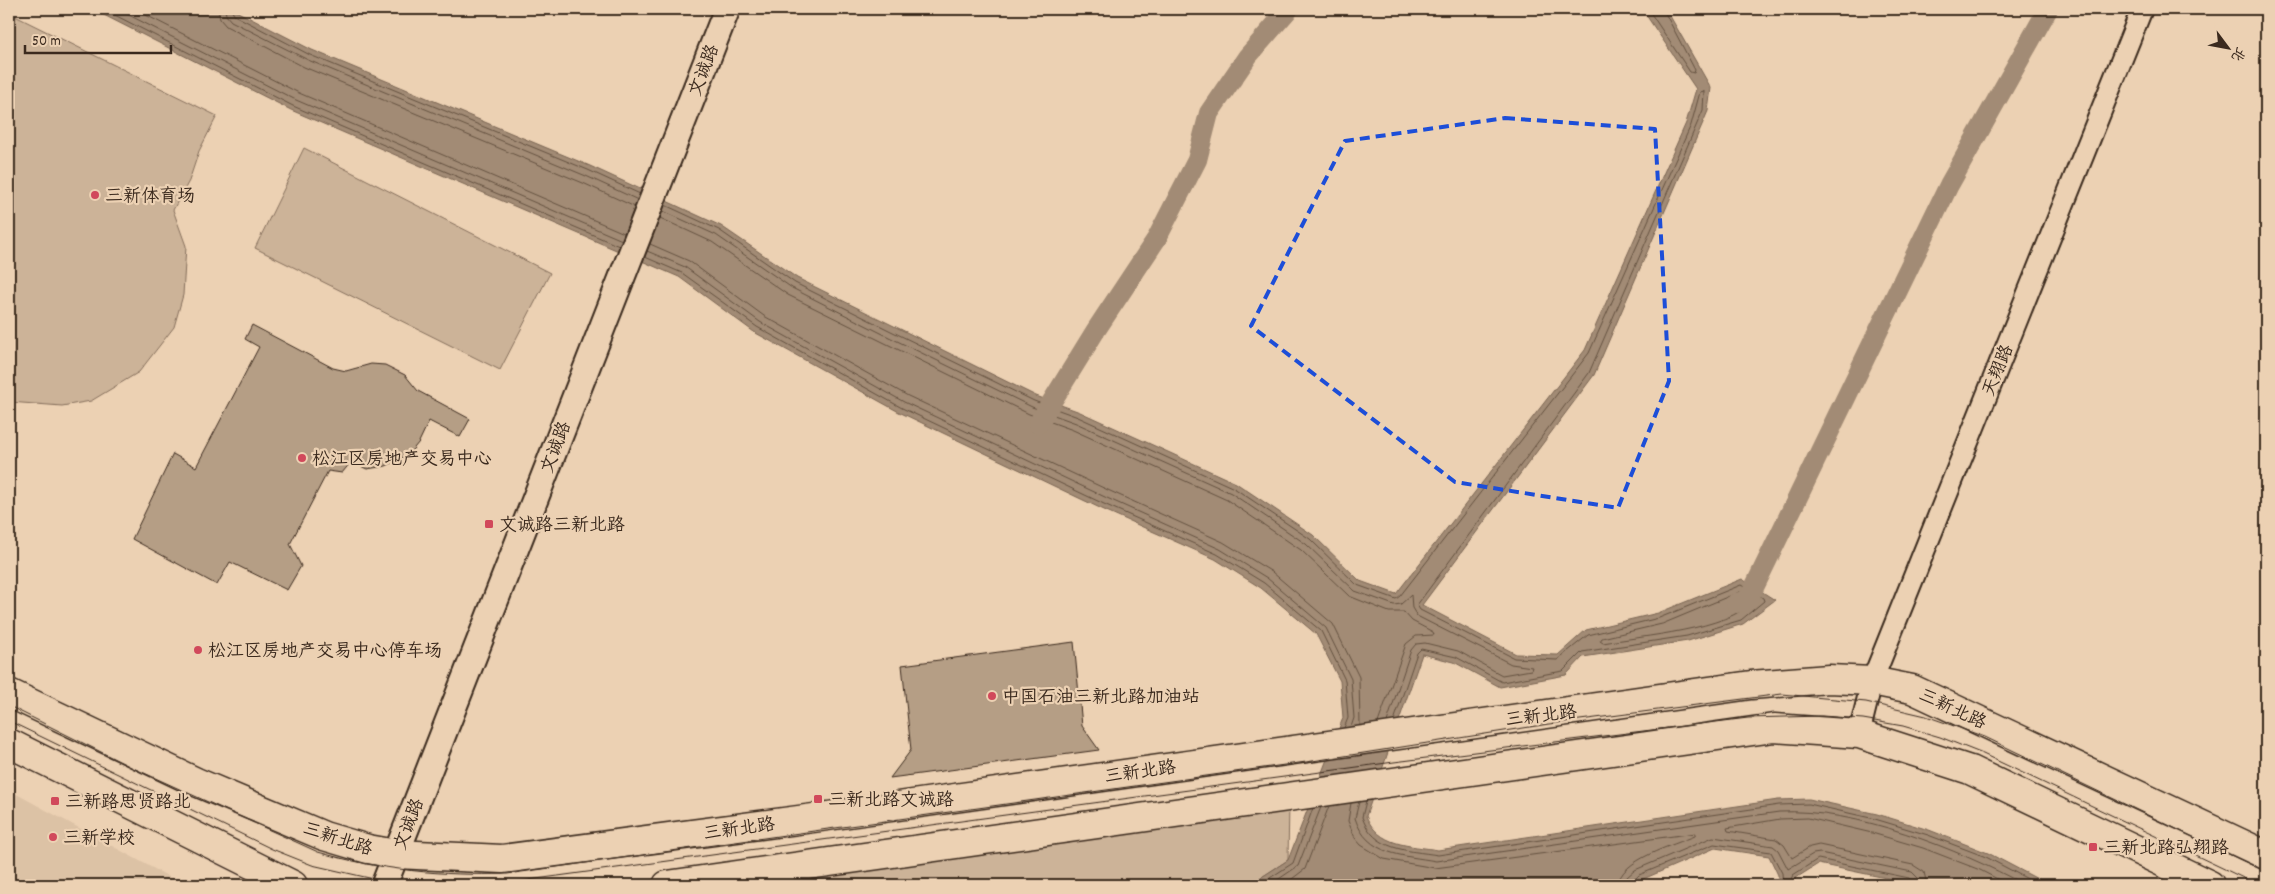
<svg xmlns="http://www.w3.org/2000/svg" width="2275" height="894" font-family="Dekko,'LXGW WenKai TC',sans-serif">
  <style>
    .built { fill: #dcc2a5 }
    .green { fill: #ccb398; stroke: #846e5b }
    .water { fill: #a28b74; stroke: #796452 }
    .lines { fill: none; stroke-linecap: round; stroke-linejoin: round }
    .shore { stroke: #645140; stroke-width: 1 }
    .canal { stroke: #a28b74; stroke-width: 20 }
    .building { fill: #b59e85; stroke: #3b2a1e }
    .minor-casing { stroke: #3b2a1e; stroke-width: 24 }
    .tertiary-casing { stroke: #3b2a1e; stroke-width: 29 }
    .secondary-casing { stroke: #3b2a1e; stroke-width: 31 }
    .minor { stroke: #ecd1b3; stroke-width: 20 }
    .tertiary { stroke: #ecd1b3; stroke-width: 25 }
    .secondary { stroke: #ecd1b3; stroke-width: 28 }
    .tram { stroke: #3b2a1e; stroke-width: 1 }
    .marked { fill: none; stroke: #1d4ed8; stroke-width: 4; stroke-dasharray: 10 6; stroke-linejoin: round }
    .poi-dot { fill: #d1495b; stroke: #ecd1b3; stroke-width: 2 }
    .labels { text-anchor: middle; stroke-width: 4.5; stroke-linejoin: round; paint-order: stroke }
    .street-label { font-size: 18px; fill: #3b2a1e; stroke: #ecd1b3 }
    .poi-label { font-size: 18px; fill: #3b2a1e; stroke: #ecd1b3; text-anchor: start }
  </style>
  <rect width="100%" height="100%" fill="#ecd1b3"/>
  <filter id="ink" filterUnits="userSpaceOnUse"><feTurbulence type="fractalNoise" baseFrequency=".02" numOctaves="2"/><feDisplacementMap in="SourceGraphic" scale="10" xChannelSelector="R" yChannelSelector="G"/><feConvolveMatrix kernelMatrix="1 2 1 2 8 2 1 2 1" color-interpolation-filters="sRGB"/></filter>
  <g filter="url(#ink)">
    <path class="built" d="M9,790L184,885H9Z"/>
    <path class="green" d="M9,13L217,116L199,151L189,181L173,210L186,246L183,295L174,327L139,372L91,401L62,406L9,402Z
      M304,148L550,273L500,370L255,248Z
      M1289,803L1288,860L1254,882L1242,885H763Z"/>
    <path class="water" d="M92,9H232L312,50L590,166L721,226L797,278L894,326L1036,396L1080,412L1236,483L1313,535L1360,581L1396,594L1585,350L1686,123L1696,89L1642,9H1666L1711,88L1708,111L1594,375L1422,605L1516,654L1558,655L1586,630L1658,613L1742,579L1775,600L1743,624L1688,641L1583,657L1566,675L1500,687L1454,662L1422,654L1366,816C1379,847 1409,845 1438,850L1778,800L1809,799L1877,814L1929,830L1988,853L2049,885H1920L1818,864L1796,878L1792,885H1778V875L1769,856L1715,848L1641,880L1635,885H1242L1254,882L1288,860L1343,718L1340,681L1316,634L1261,588L1215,559L1102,509L899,412L754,332L679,277L291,110Z"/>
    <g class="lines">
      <path class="shore" d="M103,9L293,106L619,246
        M117,9L296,100L622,240
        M134,9L299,93L624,233
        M218,9L220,19L226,26L304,67L583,183L635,207
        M225,9L226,15L231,21L308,60L586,176L638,200
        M231,9L234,15L310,55L588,170L640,194
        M1648,9L1690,72L1694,73L1695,70L1663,9
        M665,205L719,230L795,283L891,331L1034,401L1078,417L1234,488L1310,539L1357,585L1396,599L1400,596L1589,353L1691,125L1700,92L1704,91L1703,110L1589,373L1417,605L1420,610L1514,658L1557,660L1588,635L1659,618L1741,585L1763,598L1764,601L1741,620L1687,636L1582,652L1563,671L1502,682L1456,657L1421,649L1417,653L1394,721
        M663,211L716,235L792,288L889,337L1032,407L1076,423L1231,493L1306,544L1355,591L1394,605L1401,604L1411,595L1412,608L1417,616L1511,664L1532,667L1531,670L1502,675L1458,651L1425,643L1416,644L1411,650L1387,722
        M660,218L712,242L788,295L885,343L1029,414L1073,430L1227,500L1301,550L1349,596L1389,612H1404L1412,621L1433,632L1434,635L1416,636L1406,644L1378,723
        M650,244L689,261L764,316L908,396L1110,491L1223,542L1272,572L1333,624L1359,677L1360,725
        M647,251L685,267L760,322L904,402L1107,498L1220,549L1267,578L1326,628L1351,679L1354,718L1351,727
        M645,257L682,273L757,327L902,408L1104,504L1217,554L1264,583L1321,631L1345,680L1348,718L1344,728
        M1740,592L1753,601C1728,630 1641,636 1603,643L1600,641L1602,638L1662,624Z
        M1366,801L1362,817C1374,851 1407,850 1438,855L1779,805L1809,804L1875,819L1928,835L1986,857L2039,885
        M1359,802L1355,818C1367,856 1403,855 1436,861L1779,812C1856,808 1958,849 2025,885
        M1351,803L1348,821L1355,838L1361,845L1384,859L1435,868L1696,833L1695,836C1674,845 1619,860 1618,885
        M1259,885L1293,863L1313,808
        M1270,885L1298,866L1321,807
        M1284,885L1305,869L1329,806
        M1625,885L1627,877L1635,870L1713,837L1773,846L1778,850L1788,869L1813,854L1820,853L1912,872L1918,878L1920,885
        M1632,885L1633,881L1639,875L1714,844L1771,852L1782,873L1783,885
        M1788,885L1793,875L1818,859L1909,878L1914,885
        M1927,885L1924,872L1913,865L1819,845L1810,847L1792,858L1784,845L1776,839L1728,831L1727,828L1780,819L1808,818L1872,833L1923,848L1980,870L2009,885"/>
      <path class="canal" d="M1038,424L1096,330L1157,238L1197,160L1209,113L1248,56L1289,9
        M1736,603L1748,600L1949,185L2048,9"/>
    </g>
    <path class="building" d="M252,325L333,368L346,371L371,364L385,365L405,375L418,391L470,419L460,437L429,421L419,442L409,454L386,466L367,469L351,462L342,473L328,471L290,544L301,566L287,590L230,562L217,585L132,539L173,454L196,467L259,347L245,339Z
      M1074,642L1082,726L1099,750L890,778L911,750L902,665Z"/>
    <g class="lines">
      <defs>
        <path id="minor" d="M1859,734L1872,681L2142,9"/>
        <path id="tertiary" d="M384,885L727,9"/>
        <path id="secondary" d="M9,693L196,782L324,836L368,849L396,854L502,859L821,817L1751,685L1829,679L1872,681L1912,689L2266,855
          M9,743L293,885
          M667,885L1774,728L1859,734L1970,770L2210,885"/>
      </defs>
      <use href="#minor" class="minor-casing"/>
      <use href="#tertiary" class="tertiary-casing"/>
      <use href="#secondary" class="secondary-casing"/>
      <use href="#minor" class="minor"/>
      <use href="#tertiary" class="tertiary"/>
      <use href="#secondary" class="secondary"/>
      <path class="tram" d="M9,706L131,767L318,852C380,870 442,876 507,874L1306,762L1549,724L1782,694L1866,702L1926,716L1985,737L2266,872
        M9,721L272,849L312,865L400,885
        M492,885L1394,762L1748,718L1822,716L1863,719L1903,726L1940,737L1983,754L2258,885"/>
    </g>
  </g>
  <path class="marked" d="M1505,118L1655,129L1669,381L1618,508L1455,482L1251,326L1345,141Z"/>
  <g class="poi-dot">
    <circle cx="95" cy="195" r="5"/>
    <circle cx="302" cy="458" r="5"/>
    <rect x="484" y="519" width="10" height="10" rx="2.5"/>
    <circle cx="198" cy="650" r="5"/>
    <circle cx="992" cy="696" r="5"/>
    <rect x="813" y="794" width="10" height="10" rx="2.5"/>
    <rect x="50" y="796" width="10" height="10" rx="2.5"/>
    <circle cx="53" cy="837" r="5"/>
    <rect x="2088" y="842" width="10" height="10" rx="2.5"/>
  </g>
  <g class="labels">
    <g class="street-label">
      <text transform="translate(703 70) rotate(-69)" y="6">文诚路</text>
      <text transform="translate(1997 370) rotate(-68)" y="6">天翔路</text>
      <text transform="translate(555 447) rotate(-69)" y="6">文诚路</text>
      <text transform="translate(1953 708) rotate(25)" y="6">三新北路</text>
      <text transform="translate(1541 715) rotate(-7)" y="6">三新北路</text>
      <text transform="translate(1140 771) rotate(-8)" y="6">三新北路</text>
      <text transform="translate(408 824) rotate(-69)" y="6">文诚路</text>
      <text transform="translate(739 828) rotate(-8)" y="6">三新北路</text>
      <text transform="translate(338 838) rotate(18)" y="6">三新北路</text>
    </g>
    <g class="poi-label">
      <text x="105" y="201">三新体育场</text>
      <text x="312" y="464">松江区房地产交易中心</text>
      <text x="499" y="530">文诚路三新北路</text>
      <text x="208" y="656">松江区房地产交易中心停车场</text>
      <text x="1002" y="702">中国石油三新北路加油站</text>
      <text x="828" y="805">三新北路文诚路</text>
      <text x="65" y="807">三新路思贤路北</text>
      <text x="63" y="843">三新学校</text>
      <text x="2103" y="853">三新北路弘翔路</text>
    </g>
  </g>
  <rect width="2275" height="894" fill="none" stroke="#ecd1b3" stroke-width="30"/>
  <rect x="15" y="15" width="2245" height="864" fill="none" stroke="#3b2a1e" stroke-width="2" filter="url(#ink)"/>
  <g transform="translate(2228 48) rotate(122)" stroke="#ecd1b3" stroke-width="4" paint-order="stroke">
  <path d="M0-4L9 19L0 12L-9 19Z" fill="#3b2a1e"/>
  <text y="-8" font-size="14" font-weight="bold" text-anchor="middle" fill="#3b2a1e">北</text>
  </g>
  <path d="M25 45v8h146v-8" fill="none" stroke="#3b2a1e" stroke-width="2.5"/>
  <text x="32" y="45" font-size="15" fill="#3b2a1e" stroke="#ecd1b3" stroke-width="4" paint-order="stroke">50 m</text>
</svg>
